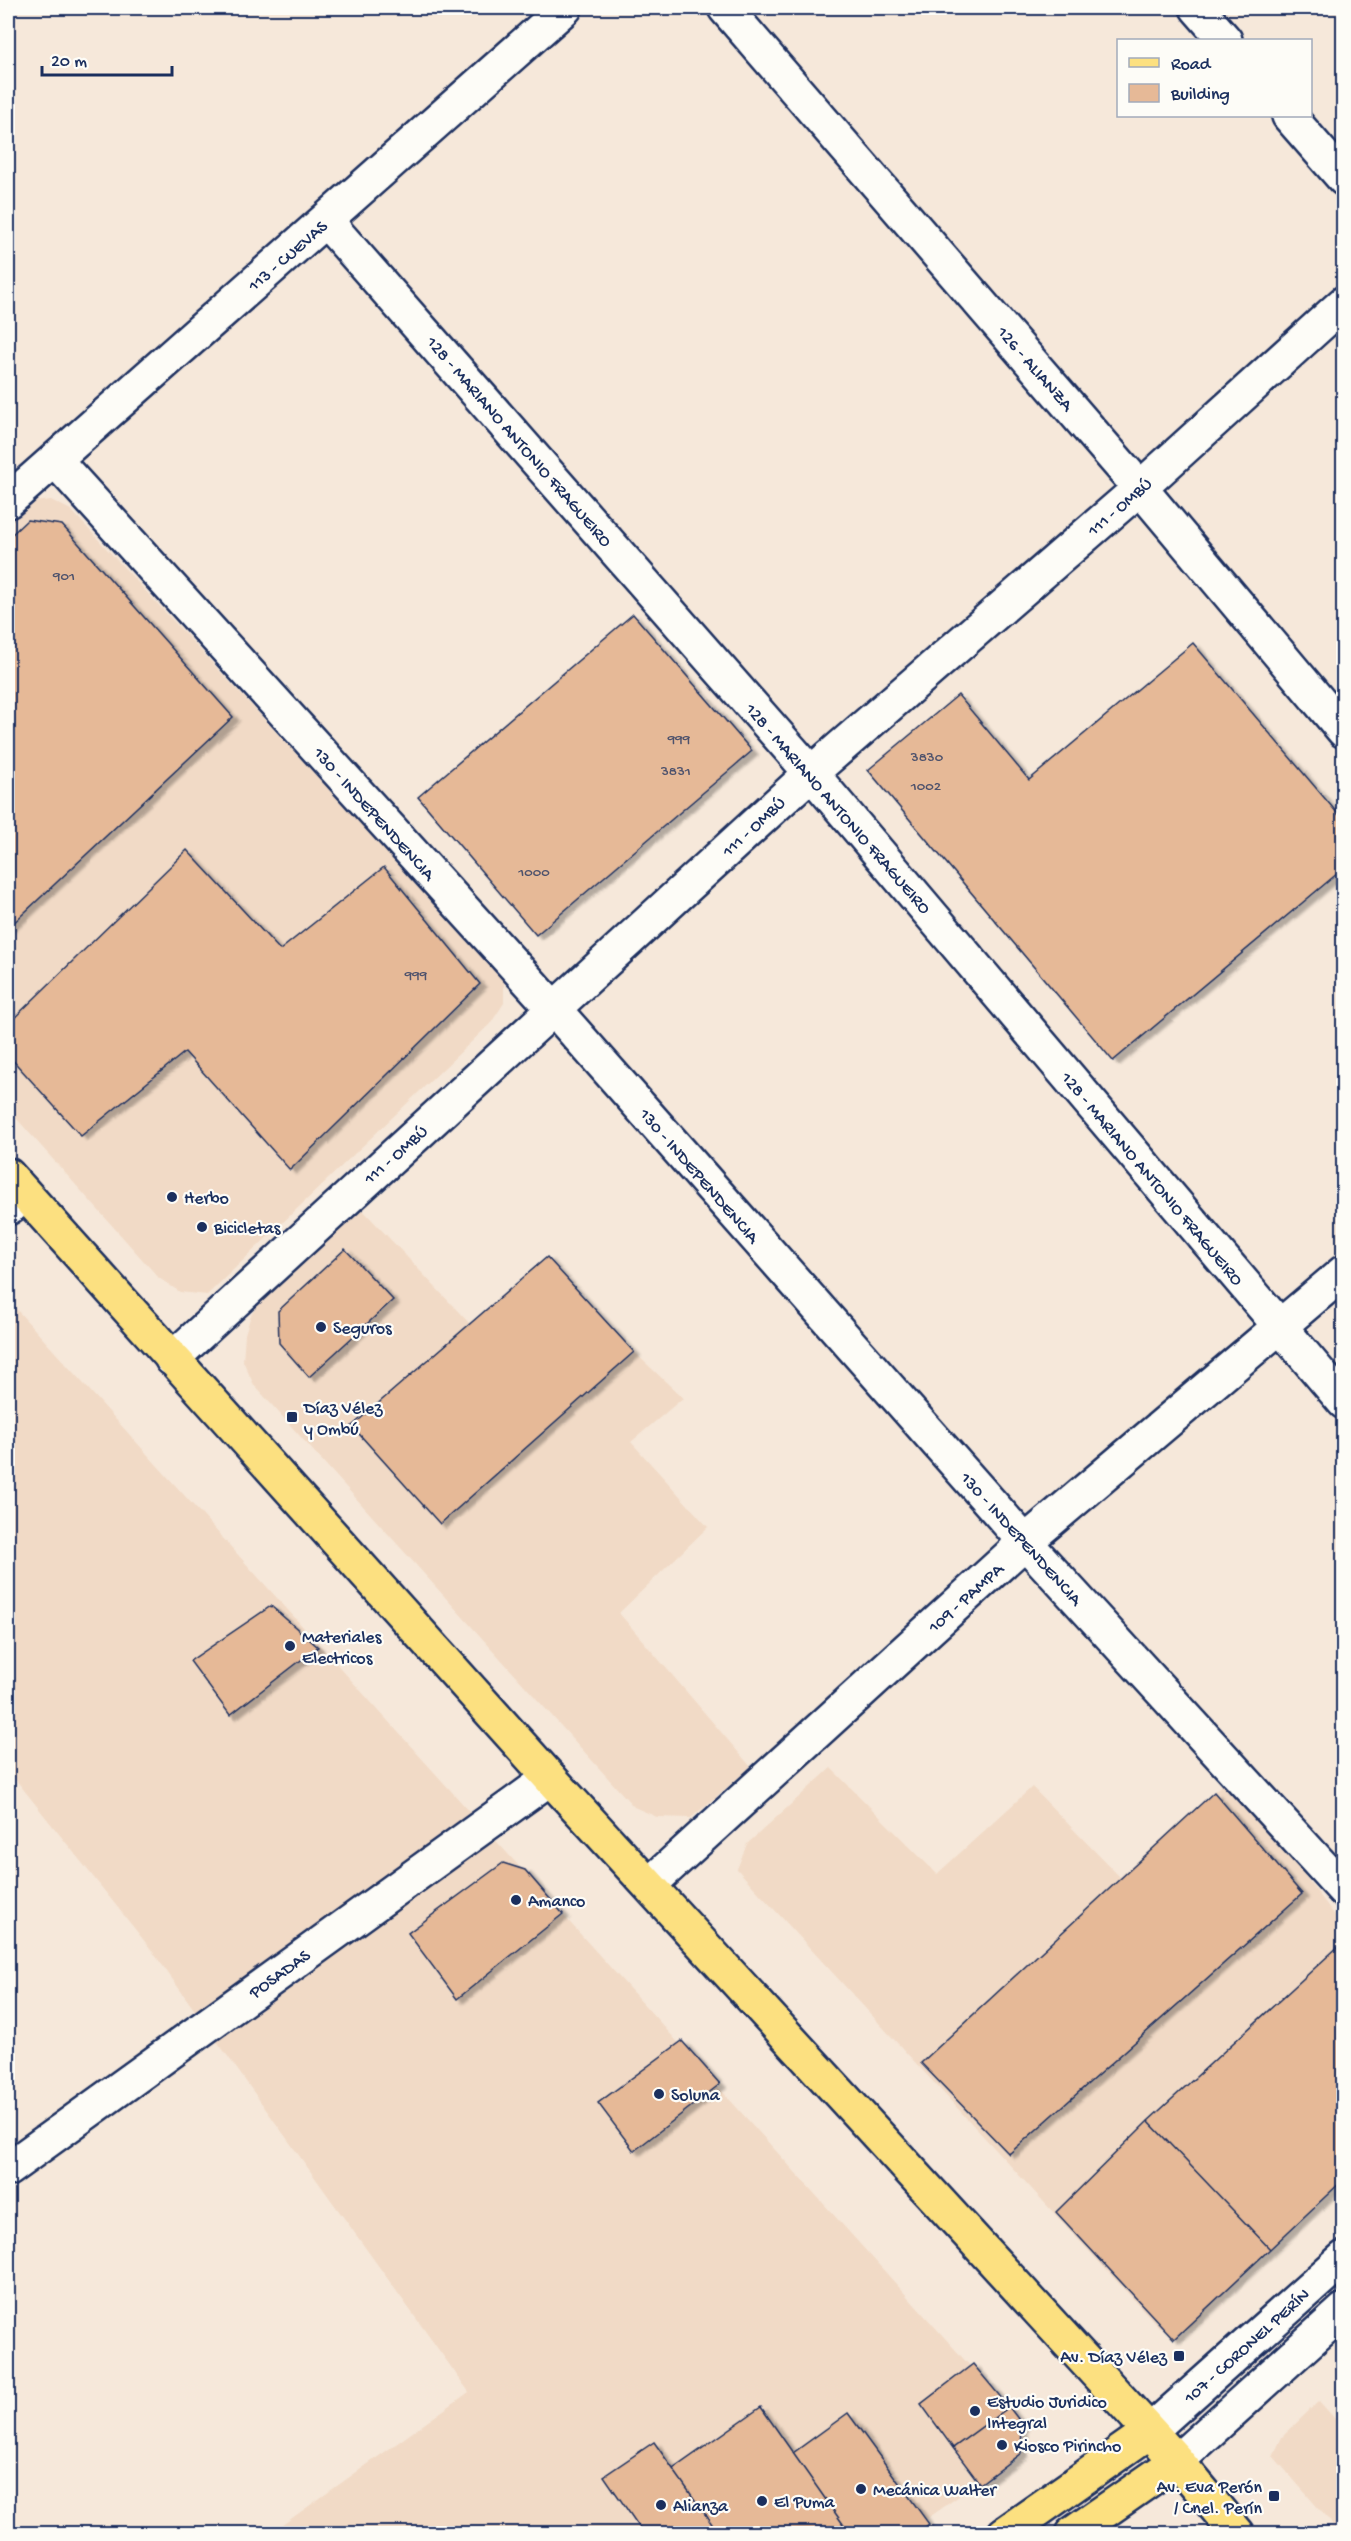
<svg xmlns="http://www.w3.org/2000/svg" width="1351" height="2541" font-family="'Gochi Hand',sans-serif">
  <style>
    .built { fill: #f1dac6 }
    .building { fill: #e6b997; stroke: #1b2f5e; stroke-width: 1.5; filter: url(#shadow) }
    .lines { fill: none; stroke-linecap: round; stroke-linejoin: round }
    .minor-casing { stroke: #1b2f5e; stroke-width: 38 }
    .major-casing { stroke: #1b2f5e; stroke-width: 38 }
    .minor { stroke: #fdfcf7; stroke-width: 33 }
    .major { stroke: #fce080; stroke-width: 33 }
    .poi-dot { fill: #1b2f5e; stroke: #fdfcf7; stroke-width: 2 }
    .labels { text-anchor: middle; stroke-width: 4.5; stroke-linejoin: round; paint-order: stroke }
    .number-label { font-size: 15px; fill: #4e526c }
    .street-label { font-size: 18px; fill: #1b2f5e; stroke: #fdfcf7 }
    .poi-label { font-size: 18px; fill: #1b2f5e; stroke: #fdfcf7; text-anchor: start }
  </style>
  <defs>
    <filter id="shadow"><feDropShadow dx="6" dy="4" stdDeviation="1.5" flood-color="#0004"/></filter>
  </defs>
  <rect width="100%" height="100%" fill="#f6e8da"/>
  <filter id="ink" filterUnits="userSpaceOnUse"><feTurbulence type="fractalNoise" baseFrequency=".0167" numOctaves="2"/><feDisplacementMap in="SourceGraphic" scale="12" xChannelSelector="R" yChannelSelector="G"/><feConvolveMatrix kernelMatrix="1 2 1 2 8 2 1 2 1" color-interpolation-filters="sRGB"/></filter>
  <g filter="url(#ink)">
    <path class="built" d="M51,500L71,510L504,979V1003L491,1023L207,1295L180,1292L159,1278L8,1109V519L25,503Z
      M359,1206L470,1324L547,1257L634,1352L683,1398L631,1442L708,1527L619,1613L751,1767L691,1818L657,1817L634,1807L254,1385L243,1361L245,1334L251,1315L267,1289Z
      M8,1300L1017,2418L1010,2460L907,2533H271L469,2392L150,1948L8,1770Z
      M831,1768L937,1874L1032,1787L1120,1877L1230,1777L1343,1926V2177L1189,2328L1159,2327L737,1869L747,1844Z
      M1319,2401L1343,2428V2533H1340L1273,2456L1282,2437Z"/>
    <path class="building" d="M27,520L62,525L233,717L8,928V538Z
      M633,614L752,751L536,935L418,797Z
      M1193,643L1344,821V868L1113,1061L868,770L958,695L1029,780Z
      M187,850L280,950L384,867L480,984L290,1170L185,1052L81,1136L8,1055V1024Z
      M345,1249L393,1300L309,1377L279,1343L278,1311Z
      M547,1257L634,1352L440,1524L352,1426Z
      M271,1606L318,1647L230,1715L190,1661Z
      M1214,1792L1302,1894L1009,2154L921,2063Z
      M503,1863L525,1870L563,1914L457,1999L408,1933Z
      M1341,1944L1344,1947V2179L1270,2249L1148,2121Z
      M682,2041L720,2084L634,2151L598,2103Z
      M1148,2121L1270,2249L1174,2339L1056,2212Z
      M973,2364L1009,2407L953,2448L921,2404Z
      M761,2407L793,2453L850,2534H719L673,2469Z
      M1009,2407L1022,2424L1021,2453L980,2484L953,2448Z
      M848,2413L929,2524L916,2534H850L793,2453Z
      M654,2442L673,2469L719,2534H644L604,2476Z"/>
    <g class="lines">
      <defs>
        <path id="minor" d="M725,8L1140,488L1344,731
          M1197,8L1225,40
          M1289,116L1344,179
          M326,221L811,773L1344,1402
          M55,460L554,1009L1025,1542L1344,1890
          M8,501L565,8
          M8,1208L25,1196
          M172,1359L811,773L1140,488L1344,303
          M649,1885L1025,1542L1344,1272
          M8,2169L550,1778
          M1149,2432L1344,2258
          M1177,2461L1344,2310"/>
        <path id="major" d="M8,1175L550,1778L1177,2461L1238,2534
          M1004,2534L1149,2432
          M1072,2534L1177,2461"/>
      </defs>
      <use href="#minor" class="minor-casing"/>
      <use href="#major" class="major-casing"/>
      <use href="#minor" class="minor"/>
      <use href="#major" class="major"/>
    </g>
  </g>
  <g class="poi-dot">
    <circle cx="172" cy="1197" r="6"/>
    <circle cx="202" cy="1227" r="6"/>
    <circle cx="321" cy="1327" r="6"/>
    <rect x="286" y="1411" width="12" height="12" rx="3"/>
    <circle cx="290" cy="1646" r="6"/>
    <circle cx="516" cy="1900" r="6"/>
    <circle cx="659" cy="2094" r="6"/>
    <rect x="1173" y="2350" width="12" height="12" rx="3"/>
    <circle cx="975" cy="2411" r="6"/>
    <circle cx="1002" cy="2445" r="6"/>
    <circle cx="861" cy="2489" r="6"/>
    <rect x="1268" y="2490" width="12" height="12" rx="3"/>
    <circle cx="762" cy="2501" r="6"/>
    <circle cx="661" cy="2505" r="6"/>
  </g>
  <g class="labels">
    <g class="number-label">
      <text x="64" y="580">901</text>
      <text x="679" y="743">999</text>
      <text x="927" y="761">3830</text>
      <text x="676" y="775">3831</text>
      <text x="926" y="790">1002</text>
      <text x="534" y="876">1000</text>
      <text x="416" y="979">999</text>
    </g>
    <g class="street-label">
      <text transform="translate(287 255) rotate(-41)" y="6">113 - CUEVAS</text>
      <text transform="translate(1036 368) rotate(49)" y="6">126 - ALIANZA</text>
      <text transform="translate(520 441) rotate(49)" y="6">128 - MARIANO ANTONIO FRAGUEIRO</text>
      <text transform="translate(1119 506) rotate(-41)" y="6">111 - OMBÚ</text>
      <text transform="translate(839 808) rotate(49)" y="6">128 - MARIANO ANTONIO FRAGUEIRO</text>
      <text transform="translate(375 813) rotate(48)" y="6">130 - INDEPENDENCIA</text>
      <text transform="translate(753 826) rotate(-43)" y="6">111 - OMBÚ</text>
      <text transform="translate(395 1154) rotate(-42)" y="6">111 - OMBÚ</text>
      <text transform="translate(700 1175) rotate(49)" y="6">130 - INDEPENDENCIA</text>
      <text transform="translate(1153 1178) rotate(50)" y="6">128 - MARIANO ANTONIO FRAGUEIRO</text>
      <text transform="translate(1022 1538) rotate(48)" y="6">130 - INDEPENDENCIA</text>
      <text transform="translate(965 1597) rotate(-42)" y="6">109 - PAMPA</text>
      <text transform="translate(279 1973) rotate(-36)" y="6">POSADAS</text>
      <text transform="translate(1246 2345) rotate(-42)" y="6">107 - CORONEL PERÍN</text>
    </g>
    <g class="poi-label">
      <text x="184" y="1203">Herbo</text>
      <text x="214" y="1233">Bicicletas</text>
      <text x="333" y="1333">Seguros</text>
      <text x="304" y="1413">Díaz Vélez<tspan x="304" dy="21">y Ombú</tspan></text>
      <text x="302" y="1642">Materiales<tspan x="302" dy="21">Electricos</tspan></text>
      <text x="528" y="1906">Amanco</text>
      <text x="671" y="2100">Soluna</text>
      <text x="1167" y="2362" text-anchor="end">Av. Díaz Vélez</text>
      <text x="987" y="2407">Estudio Juridico<tspan x="987" dy="21">Integral</tspan></text>
      <text x="1014" y="2451">Kiosco Pirincho</text>
      <text x="1262" y="2492" text-anchor="end">Av. Eva Perón<tspan x="1262" dy="21">/ Cnel. Perín</tspan></text>
      <text x="873" y="2495">Mecánica Walter</text>
      <text x="774" y="2507">El Puma</text>
      <text x="673" y="2511">Alianza</text>
    </g>
  </g>
  <rect width="1351" height="2541" fill="none" stroke="#fdfcf7" stroke-width="30"/>
  <rect x="15" y="15" width="1321" height="2511" fill="none" stroke="#1b2f5e" stroke-width="2" filter="url(#ink)"/>
  <rect x="1117" y="39" width="195" height="78" fill="#fdfcf7" stroke="#a3aaba" stroke-width="1.5"/>
  <rect x="1129" y="58" width="30" height="9" fill="#fce080" stroke="#a3aaba" stroke-width="1.5"/>
  <text x="1171" y="69" font-size="18" fill="#1b2f5e">Road</text>
  <rect x="1129" y="84" width="30" height="18" fill="#e6b997" stroke="#a3aaba" stroke-width="1.5"/>
  <text x="1171" y="99" font-size="18" fill="#1b2f5e">Building</text>
  <path d="M42 66v9h130v-9" fill="none" stroke="#1b2f5e" stroke-width="3"/>
  <text x="51" y="66" font-size="18" fill="#1b2f5e" stroke="#fdfcf7" stroke-width="4.5" paint-order="stroke">20 m</text>
</svg>
